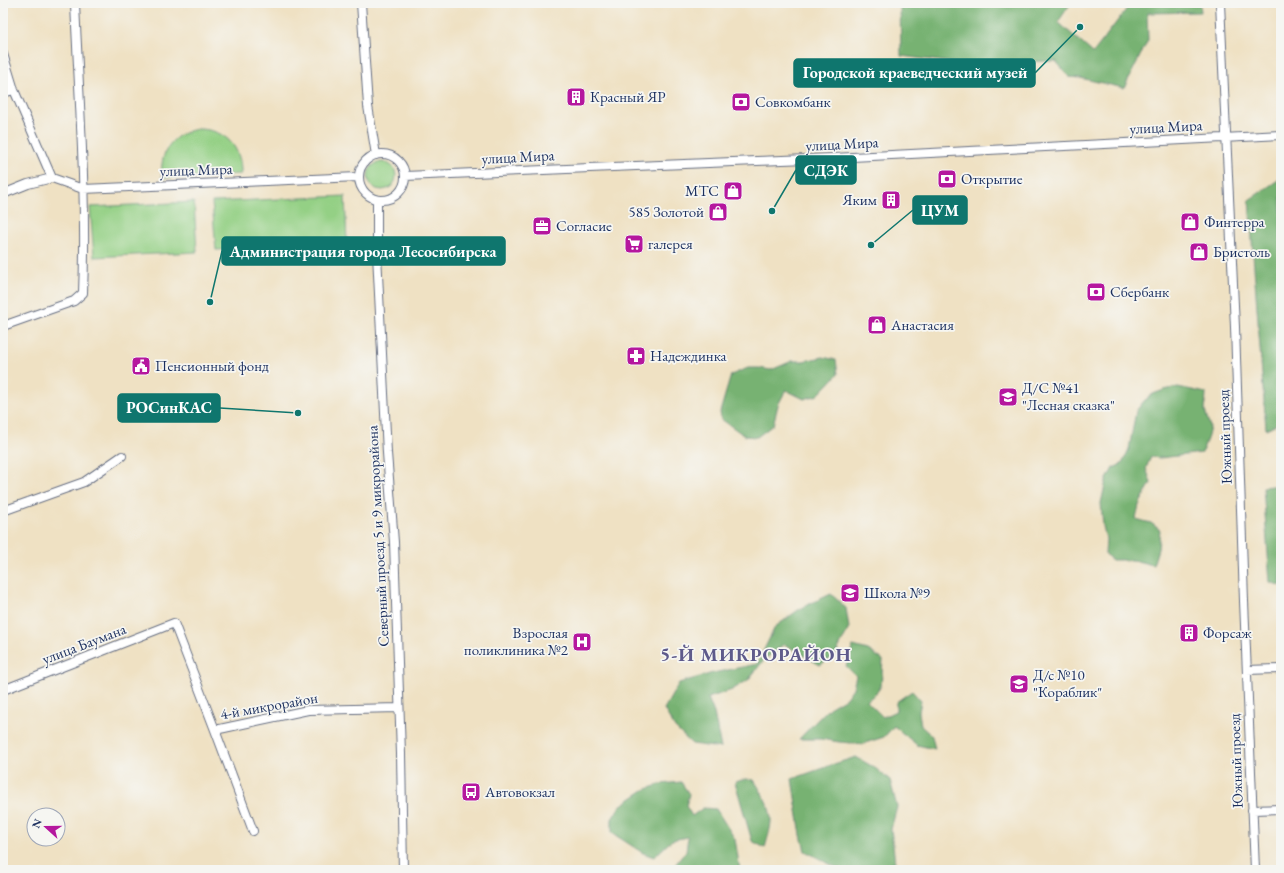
<svg xmlns="http://www.w3.org/2000/svg" width="1284" height="873" font-family="'EB Garamond',serif">
  <style>
    .green { fill: #94d085; stroke: #588072 }
    .forest { fill: #77b272; stroke: #497068 }
    .lines { fill: none; stroke-linecap: round; stroke-linejoin: round }
    .street-casing { stroke: #656d81; stroke-width: 10 }
    .street { stroke: #fff; stroke-width: 8 }
    .labels { text-anchor: middle; stroke-width: 3.5; stroke-linejoin: round; paint-order: stroke }
    .poi-label { font-size: 15px; fill: #1b2f5e; stroke: #f6f6f2; text-anchor: start }
    .street-label { font-size: 15px; fill: #1b2f5e; stroke: #f6f6f2 }
    .district-label { font-size: 19px; font-weight: bold; letter-spacing: 1px; fill: #5e5a8b; stroke: #f6f6f2 }
    .leader { fill: none; stroke: #0f766e; stroke-width: 1.5 }
    .callout-dot { fill: #0f766e; stroke: #f6f6f2; stroke-width: 1.5 }
    .callout { fill: #0f766e; stroke: #0f766e; stroke-width: 1.5 }
    .callout-label { font-size: 16px; text-anchor: middle; font-weight: bold; fill: #fff }
  </style>
  <rect width="100%" height="100%" fill="#f6f6f2"/>
  <filter id="ink" filterUnits="userSpaceOnUse"><feTurbulence type="fractalNoise" baseFrequency=".025" numOctaves="2"/><feDisplacementMap in="SourceGraphic" scale="8" xChannelSelector="R" yChannelSelector="G"/><feConvolveMatrix kernelMatrix="1 2 1 2 8 2 1 2 1" color-interpolation-filters="sRGB"/></filter>
  <filter id="wash" filterUnits="userSpaceOnUse"><feTurbulence type="fractalNoise" baseFrequency=".012" numOctaves="4" result="noise"/><feDisplacementMap in="SourceGraphic" scale="16" xChannelSelector="R" yChannelSelector="G"/><feGaussianBlur stdDeviation="0.9" result="paint"/><feColorMatrix in="noise" values="0 0 0 0 0 0 0 0 0 0 0 0 0 0 0 0 0 1.4 0 .05"/><feComposite in="paint" operator="in"/></filter>
  <g filter="url(#wash)">
    <rect width="100%" height="100%" fill="#efe1c3"/>
    <path class="green" d="M198,129C225,129 242,147 241,174L162,178C159,152 172,133 198,129Z
      M368 176a14 14 0 1 1 28 0a14 14 0 1 1-28 0Z
      M345,196L347,243L216,250L212,202Z
      M194,202L197,252L94,257L90,207Z"/>
    <path class="forest" d="M900,3H1071L1058,22L1093,53L1131,3H1200L1201,12L1147,13L1148,40L1124,88L1080,78L1069,77L1056,61L956,63L901,56Z
      M1281,178V422L1266,429L1249,200Z
      M823,357L836,360L838,374L818,395L804,399L786,390L778,405L773,425L757,437L745,436L721,419L720,412L731,375L748,368H759L771,370L792,361H803Z
      M1178,387L1206,393L1205,411L1210,427L1208,436L1202,453L1160,458L1151,457L1146,468L1151,483L1139,505L1136,519L1151,523L1160,530L1158,549L1153,565L1133,560H1112L1105,554L1106,539L1103,526L1101,503L1106,481L1113,468L1122,464L1129,449L1136,411L1144,401L1153,394L1164,390Z
      M1281,485V586L1270,582L1263,487Z
      M831,594L846,608L849,628L835,655L820,665L784,644L764,660L748,680L732,690L708,698L714,713L721,748L692,744L675,728L664,709L679,683L713,673L757,664L775,627L801,608Z
      M853,646L868,650L883,660L881,686L877,692L867,701L883,717L896,711V702L912,691L921,701L919,712L921,726L932,736L935,749L917,745L894,726L884,737L862,744L839,742L821,739H799L829,708L846,698L853,688L856,676L846,666Z
      M856,757L875,768L890,780L897,807L891,829L895,862L879,870H841L805,851L801,835L792,779L834,764Z
      M746,779L754,780C761,791 771,807 771,820C771,829 767,839 765,848L752,841L735,782Z
      M681,782L689,794L686,806L692,816L703,808L716,809L735,839L740,870H678L675,865L686,851L688,837L672,840L654,857L643,853L612,833V819L620,806L644,790L661,784Z"/>
  </g>
  <g filter="url(#ink)">
    <g class="lines">
      <defs>
        <path id="street" d="M361,3L368,106L376,155
          M1220,3L1235,327L1244,601L1255,870
          M3,54L14,90L52,178
          M3,93L14,90
          M359 177a23 23 0 1 1 46 0a23 23 0 1 1-46 0Z
          M405,176L636,166L833,158L1281,135
          M3,194L28,184L52,178L83,189L358,177
          M377,200V254L387,453L394,542L401,754L403,870
          M3,326L74,301L83,293C87,196 79,99 75,3
          M3,511L84,482L122,456
          M1247,670L1281,669
          M3,690L174,623L215,730L253,831
          M215,730L308,710L399,708
          M1252,810L1281,809"/>
      </defs>
      <use href="#street" class="street-casing"/>
      <use href="#street" class="street"/>
    </g>
  </g>
  <defs>
    <symbol id="building-square" viewBox="-11 -11 22 22"><rect x="-9" y="-9" width="18" height="18" rx="4" fill="#b5179e" stroke="#f6f6f2"/><path d="M-4-6H4V6H1V3H-1V6H-4ZM-2.5-4.3h1.7v1.8h-1.7ZM.8-4.3h1.7v1.8H.8ZM-2.5-1h1.7V.8h-1.7ZM.8-1h1.7V.8H.8Z" fill="#fff"/></symbol>
    <symbol id="bank-square" viewBox="-11 -11 22 22"><rect x="-9" y="-9" width="18" height="18" rx="4" fill="#b5179e" stroke="#f6f6f2"/><path d="M-6-4H6V4H-6ZM0-2.3a2.3 2.3 0 1 0 0 4.6a2.3 2.3 0 1 0 0-4.6Z" fill="#fff"/></symbol>
    <symbol id="shop-square" viewBox="-11 -11 22 22"><rect x="-9" y="-9" width="18" height="18" rx="4" fill="#b5179e" stroke="#f6f6f2"/><path d="M-5-2.5h2.3a2.7 3.5 0 0 1 5.4 0H5L5.5 6h-11ZM-1.5-2.5h3a1.5 2.3 0 0 0-3 0Z" fill="#fff"/></symbol>
    <symbol id="office-square" viewBox="-11 -11 22 22"><rect x="-9" y="-9" width="18" height="18" rx="4" fill="#b5179e" stroke="#f6f6f2"/><path d="M-6-3h4V-5.5h4V-3h4V5H-6ZM-1-4.5V-3h2v-1.5ZM-6 0V1H6V0Z" fill="#fff"/></symbol>
    <symbol id="supermarket-square" viewBox="-11 -11 22 22"><rect x="-9" y="-9" width="18" height="18" rx="4" fill="#b5179e" stroke="#f6f6f2"/><path d="M-6-5.5h2.5l.6 2H6L4.5 2H-2.5L-4.4-4H-6ZM-1.5 3.2a1.3 1.3 0 1 0 .1 0ZM3 3.2a1.3 1.3 0 1 0 .1 0Z" fill="#fff"/></symbol>
    <symbol id="pharmacy-square" viewBox="-11 -11 22 22"><rect x="-9" y="-9" width="18" height="18" rx="4" fill="#b5179e" stroke="#f6f6f2"/><path d="M-2-6h4v4h4v4h-4v4h-4v-4h-4v-4h4Z" fill="#fff"/></symbol>
    <symbol id="civic-square" viewBox="-11 -11 22 22"><rect x="-9" y="-9" width="18" height="18" rx="4" fill="#b5179e" stroke="#f6f6f2"/><path d="M-.6-6.5H3V-4.5H.6V-3L4-1V1h2V6H-6V1h2V-1L-.6-3ZM-1.2 2.5V6h2.4V2.5Z" fill="#fff"/></symbol>
    <symbol id="school-square" viewBox="-11 -11 22 22"><rect x="-9" y="-9" width="18" height="18" rx="4" fill="#b5179e" stroke="#f6f6f2"/><path d="M0-5L7-2L0 1L-7-2ZM-4 1L0 2.5L4 1V4Q0 6-4 4Z" fill="#fff"/></symbol>
    <symbol id="hospital-square" viewBox="-11 -11 22 22"><rect x="-9" y="-9" width="18" height="18" rx="4" fill="#b5179e" stroke="#f6f6f2"/><path d="M-5-5h3v3.5h4V-5h3V5h-3V1.5h-4V5h-3Z" fill="#fff"/></symbol>
    <symbol id="bus-square" viewBox="-11 -11 22 22"><rect x="-9" y="-9" width="18" height="18" rx="4" fill="#b5179e" stroke="#f6f6f2"/><path d="M-5-6H5V4H4V6H2V4H-2V6H-4V4H-5ZM-3.5-4V0h7V-4ZM-3.5 1.2v1.5H-2V1.2ZM2 1.2v1.5H3.5V1.2Z" fill="#fff"/></symbol>
  </defs>
  <g fill-rule="evenodd">
    <use href="#building-square" x="565" y="86" width="22" height="22"/>
    <use href="#bank-square" x="730" y="91" width="22" height="22"/>
    <use href="#bank-square" x="936" y="168" width="22" height="22"/>
    <use href="#shop-square" x="722" y="180" width="22" height="22"/>
    <use href="#building-square" x="880" y="189" width="22" height="22"/>
    <use href="#shop-square" x="707" y="201" width="22" height="22"/>
    <use href="#shop-square" x="1179" y="211" width="22" height="22"/>
    <use href="#office-square" x="531" y="215" width="22" height="22"/>
    <use href="#supermarket-square" x="623" y="233" width="22" height="22"/>
    <use href="#shop-square" x="1188" y="241" width="22" height="22"/>
    <use href="#bank-square" x="1085" y="281" width="22" height="22"/>
    <use href="#shop-square" x="866" y="314" width="22" height="22"/>
    <use href="#pharmacy-square" x="625" y="345" width="22" height="22"/>
    <use href="#civic-square" x="130" y="355" width="22" height="22"/>
    <use href="#school-square" x="997" y="386" width="22" height="22"/>
    <use href="#school-square" x="839" y="582" width="22" height="22"/>
    <use href="#building-square" x="1178" y="622" width="22" height="22"/>
    <use href="#hospital-square" x="571" y="631" width="22" height="22"/>
    <use href="#school-square" x="1008" y="673" width="22" height="22"/>
    <use href="#bus-square" x="460" y="781" width="22" height="22"/>
  </g>
  <g class="labels">
    <g class="poi-label">
      <text x="590" y="102">Красный ЯР</text>
      <text x="755" y="107">Совкомбанк</text>
      <text x="961" y="184">Открытие</text>
      <text x="719" y="196" text-anchor="end">МТС</text>
      <text x="877" y="205" text-anchor="end">Яким</text>
      <text x="704" y="217" text-anchor="end">585 Золотой</text>
      <text x="1204" y="227">Финтерра</text>
      <text x="556" y="231">Согласие</text>
      <text x="648" y="249">галерея</text>
      <text x="1213" y="257">Бристоль</text>
      <text x="1110" y="297">Сбербанк</text>
      <text x="891" y="330">Анастасия</text>
      <text x="650" y="361">Надеждинка</text>
      <text x="155" y="371">Пенсионный фонд</text>
      <text x="1022" y="393">Д/С №41<tspan x="1022" dy="17">"Лесная сказка"</tspan></text>
      <text x="864" y="598">Школа №9</text>
      <text x="568" y="638" text-anchor="end">Взрослая<tspan x="568" dy="17">поликлиника №2</tspan></text>
      <text x="1203" y="638">Форсаж</text>
      <text x="1033" y="680">Д/с №10<tspan x="1033" dy="17">"Кораблик"</tspan></text>
      <text x="485" y="797">Автовокзал</text>
    </g>
    <g class="street-label">
      <text transform="translate(1166 127) rotate(-3)" y="5">улица Мира</text>
      <text transform="translate(842 144) rotate(-3)" y="5">улица Мира</text>
      <text transform="translate(518 157) rotate(-3)" y="5">улица Мира</text>
      <text transform="translate(196 170) rotate(-2)" y="5">улица Мира</text>
      <text transform="translate(1225 437) rotate(-92)" y="5">Южный проезд</text>
      <text transform="translate(378 536) rotate(-93)" y="5">Северный проезд 5 и 9 микрорайона</text>
      <text transform="translate(84 644) rotate(-21)" y="5">улица Баумана</text>
      <text transform="translate(269 706) rotate(-10)" y="5">4-й микрорайон</text>
      <text transform="translate(1236 761) rotate(-92)" y="5">Южный проезд</text>
    </g>
    <g class="district-label">
      <text x="756" y="661">5-Й МИКРОРАЙОН</text>
    </g>
  </g>
  <path class="leader" d="M1080 27L1035 73M772 211L796 170M871 245L913 210M210 302L222 251M298 413L220 408"/>
  <g class="callout-dot">
    <circle cx="1080" cy="27" r="4"/>
    <circle cx="772" cy="211" r="4"/>
    <circle cx="871" cy="245" r="4"/>
    <circle cx="210" cy="302" r="4"/>
    <circle cx="298" cy="413" r="4"/>
  </g>
  <g class="callout">
    <rect x="794" y="59" width="241" height="28" rx="4"/>
    <rect x="796" y="156" width="60" height="28" rx="4"/>
    <rect x="913" y="196" width="54" height="28" rx="4"/>
    <rect x="222" y="237" width="283" height="28" rx="4"/>
    <rect x="118" y="394" width="102" height="28" rx="4"/>
  </g>
  <g class="callout-label">
    <text x="915" y="78">Городской краеведческий музей</text>
    <text x="826" y="176">СДЭК</text>
    <text x="940" y="216">ЦУМ</text>
    <text x="363" y="257">Администрация города Лесосибирска</text>
    <text x="169" y="413">РОСинКАС</text>
  </g>
  <rect width="1284" height="873" fill="none" stroke="#f6f6f2" stroke-width="16"/>
  <g transform="translate(46 827) rotate(291)"><circle r="19" fill="#f6f6f2" stroke="#9ea6b7"/>
  <path d="M0-3L7 15L0 10L-7 15Z" fill="#b5179e"/>
  <text y="-6" font-size="11" font-weight="bold" text-anchor="middle" fill="#1b2f5e">N</text>
  </g>
</svg>
